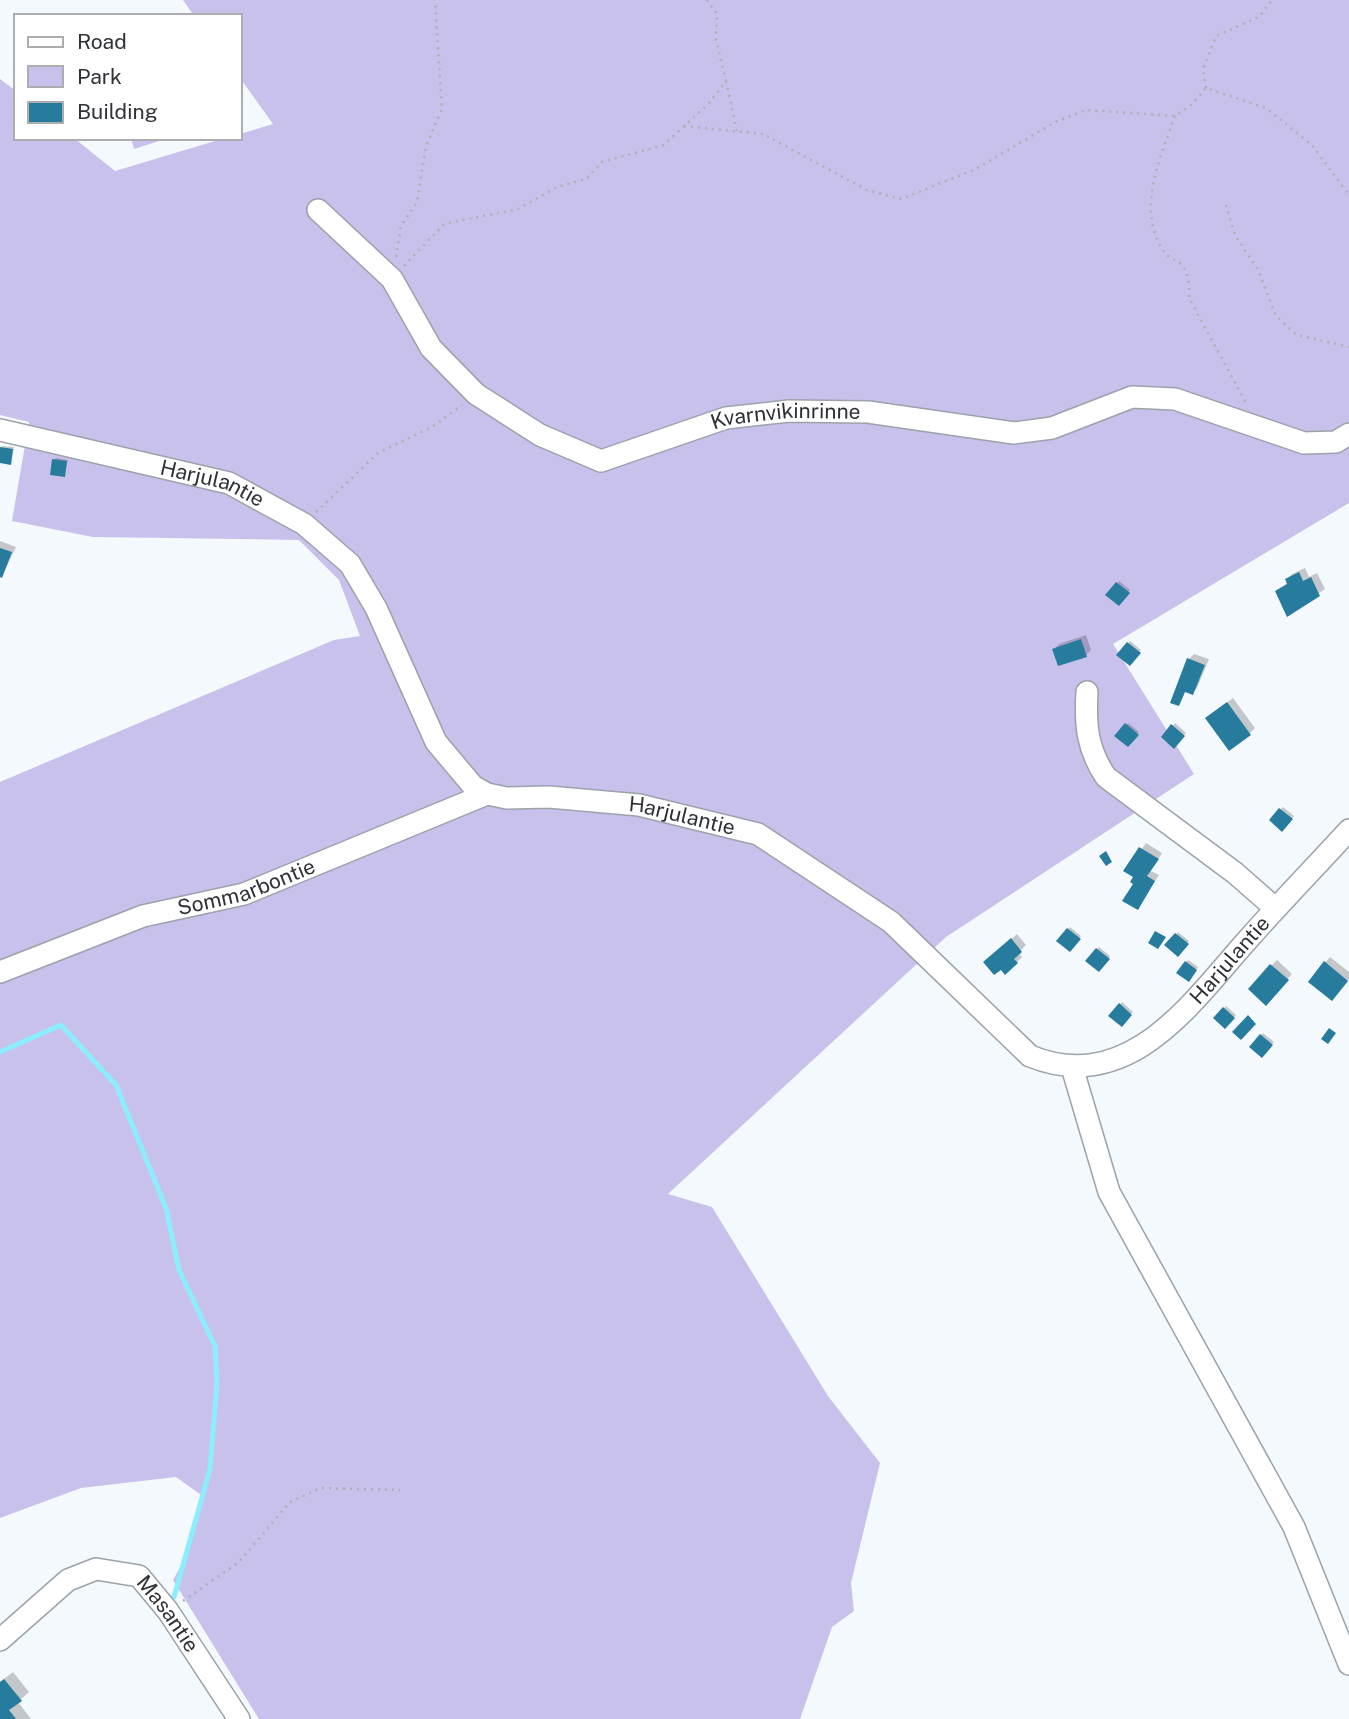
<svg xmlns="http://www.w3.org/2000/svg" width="1349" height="1719" font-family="'Public Sans',sans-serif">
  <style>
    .green { fill: #c8c1eb }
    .shadow { fill: #0003 }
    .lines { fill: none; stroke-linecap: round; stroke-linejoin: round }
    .stream { stroke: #8cedfd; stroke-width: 5 }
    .building { fill: #277b9d }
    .minor-casing { stroke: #9ba2aa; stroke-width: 24 }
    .path { stroke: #adb1b6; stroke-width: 2.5; stroke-dasharray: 2 5; stroke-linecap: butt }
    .minor { stroke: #fff; stroke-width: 21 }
    .labels { text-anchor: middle; stroke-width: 7; stroke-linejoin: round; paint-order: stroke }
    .street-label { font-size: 21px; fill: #2e3135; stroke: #fff }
  </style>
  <rect width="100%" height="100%" fill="#f4f9fe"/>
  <path class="green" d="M183,0H1349V503L1113,644L1194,774L946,937L668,1194L712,1207L828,1396L880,1463L851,1583L854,1611L832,1627L800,1719H259L173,1580L188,1554L204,1497L176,1477L81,1488L0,1518V782L334,640L360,636L339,580L299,540L93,537L12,521L29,422L0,415V79L16,91V138H74L115,171L225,138H240V134L273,124L240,78V16H194Z
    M131,138H168L134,149Z"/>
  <path class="shadow" d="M2,446L14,447L11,463L0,461Z
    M56,458L68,460L64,475L53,460Z
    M0,541L16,547L2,576L0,575Z
    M1305,568L1309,577L1317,573L1325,589L1288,614L1277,591L1288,583L1287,579L1292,574Z
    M1119,581L1130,590L1119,604L1108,595Z
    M1086,635L1091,650L1086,655L1054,649L1059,644Z
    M1130,641L1141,650L1130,664L1119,655Z
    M1194,654L1209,659L1197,688L1192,693L1185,691L1179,704L1189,659Z
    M1233,698L1255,728L1250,733L1213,713Z
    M1128,723L1139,732L1128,745L1117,736Z
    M1175,723L1186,733L1174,746L1163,737Z
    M1283,807L1294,816L1282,829L1271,820Z
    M1146,843L1162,853L1151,871L1159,875L1138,908L1135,877L1126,871Z
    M1070,927L1081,936L1070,950L1059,941Z
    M1178,932L1189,941L1178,955L1167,945Z
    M1017,934L1026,945L1018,953L1022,957L1017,962L991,957Z
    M1099,947L1110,956L1099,970L1088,961Z
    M1330,957L1349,972V979L1337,994L1325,963Z
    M1188,960L1198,967L1191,978L1186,962Z
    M1277,960L1292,974L1266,1003L1272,965Z
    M1122,1002L1133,1012L1121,1025L1111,1016Z
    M1226,1006L1236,1015L1225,1027L1216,1018Z
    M1263,1033L1274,1042L1262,1056L1251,1047Z
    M13,1672L29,1692L18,1702L31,1719H0V1682Z"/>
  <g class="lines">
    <path class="stream" d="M0,1052L61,1025L116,1085L166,1208L179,1270L215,1346L217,1383L210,1469L174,1597"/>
  </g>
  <path class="building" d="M0,447L13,449L11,465L0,463Z
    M52,459L67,461L65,477L50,475Z
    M0,548L12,552L2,578L0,577Z
    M1299,572L1303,581L1311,577L1320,596L1287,617L1275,591L1287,584L1285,579Z
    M1116,582L1130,593L1119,606L1105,595Z
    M1081,639L1087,657L1058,666L1052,649Z
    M1127,642L1141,653L1130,666L1116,655Z
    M1187,658L1205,665L1193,695L1185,692L1179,706L1170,703Z
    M1227,702L1251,735L1229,751L1205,718Z
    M1125,723L1139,735L1128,747L1114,736Z
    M1171,724L1185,736L1174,749L1161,737Z
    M1279,808L1293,819L1282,832L1269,820Z
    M1139,847L1159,859L1147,876L1155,881L1138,910L1122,901L1133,884L1130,882L1133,877L1123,871Z
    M1106,851L1112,862L1106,866L1099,856Z
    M1067,928L1081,939L1070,952L1056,941Z
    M1155,931L1166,937L1158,949L1148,943Z
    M1175,933L1189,944L1178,957L1164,945Z
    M1011,938L1022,952L1014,959L1018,963L1005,975L1001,970L994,975L983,962Z
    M1096,948L1110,959L1099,972L1085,961Z
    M1185,961L1197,970L1189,982L1176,973Z
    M1324,961L1348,981L1332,1001L1308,982Z
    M1270,964L1289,980L1266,1006L1248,989Z
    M1119,1003L1132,1015L1122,1027L1108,1016Z
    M1223,1007L1235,1018L1225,1029L1213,1018Z
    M1248,1015L1256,1024L1241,1040L1232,1032Z
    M1329,1028L1336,1033L1328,1044L1321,1039Z
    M1260,1034L1273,1045L1262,1058L1249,1047Z
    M4,1679L22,1701L9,1710L16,1719H0V1682Z"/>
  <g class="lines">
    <defs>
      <g id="minor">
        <path id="s1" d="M318,210L392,279L431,348L476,394L540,435L601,461L726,418L789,411L868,412L1014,433L1052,428L1132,397L1175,399L1304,443L1336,442L1349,434"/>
        <path id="s2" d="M0,430L229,483L304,524L350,564L376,608L436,742L473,786L487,794L507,798L549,797L639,805L758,834L891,922L1030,1056C1131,1097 1193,1000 1251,936C1283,900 1317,865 1349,830"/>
        <path d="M1087,692C1085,725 1087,749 1106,777L1235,873L1275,908"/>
        <path id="s3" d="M0,972L143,916L244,894L487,794"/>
        <path d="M1072,1067L1109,1192L1294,1527L1349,1664"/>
        <path id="s4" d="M0,1640L68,1580L96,1569L139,1576L168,1611L239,1719"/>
      </g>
    </defs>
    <use href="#minor" class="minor-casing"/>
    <path class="path" d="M726,81L737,132
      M1206,88L1203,69L1216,36L1259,17L1272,0
      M1175,116C1160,159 1135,212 1165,253C1169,258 1174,259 1179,262C1189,270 1190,286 1189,298L1246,403
      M684,126L763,134L867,190L901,199L976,169L1055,122L1086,110L1175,116L1191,105L1206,88L1266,108L1312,145L1349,195
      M1226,205L1235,235L1258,270L1276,316L1297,335L1349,347
      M396,257L401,226L417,202L426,146L442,109L435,0
      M404,266L444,224L518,209L557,187L586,179L602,162L664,145L709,103L726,81L716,40L717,14L707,0
      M316,512L378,453L432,427L462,405
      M183,1601L239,1562L290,1502L321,1488L400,1490"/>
    <use href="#minor" class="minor"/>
  </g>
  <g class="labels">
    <g class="street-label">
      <text dy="7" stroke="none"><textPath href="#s1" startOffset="579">Kvarnvikinrinne</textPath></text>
      <text dy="7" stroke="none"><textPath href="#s2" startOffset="219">Harjulantie</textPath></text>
      <text dy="7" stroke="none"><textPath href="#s2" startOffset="850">Harjulantie</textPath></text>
      <text dy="7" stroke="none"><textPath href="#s3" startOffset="261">Sommarbontie</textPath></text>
      <text dy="7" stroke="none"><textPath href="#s2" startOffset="1521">Harjulantie</textPath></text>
      <text dy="7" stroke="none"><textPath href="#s4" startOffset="212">Masantie</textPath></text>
    </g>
  </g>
  <rect x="14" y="14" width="228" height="126" fill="#ffffff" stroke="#abadae" stroke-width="2"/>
  <rect x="28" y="37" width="35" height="10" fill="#ffffff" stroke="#abadae" stroke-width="2"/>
  <text x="77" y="49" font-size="21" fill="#2e3135">Road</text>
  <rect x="28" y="66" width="35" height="21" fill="#c8c1eb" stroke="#abadae" stroke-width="2"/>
  <text x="77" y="84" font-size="21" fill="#2e3135">Park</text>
  <rect x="28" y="102" width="35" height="21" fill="#277b9d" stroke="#abadae" stroke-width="2"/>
  <text x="77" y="119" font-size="21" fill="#2e3135">Building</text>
</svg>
